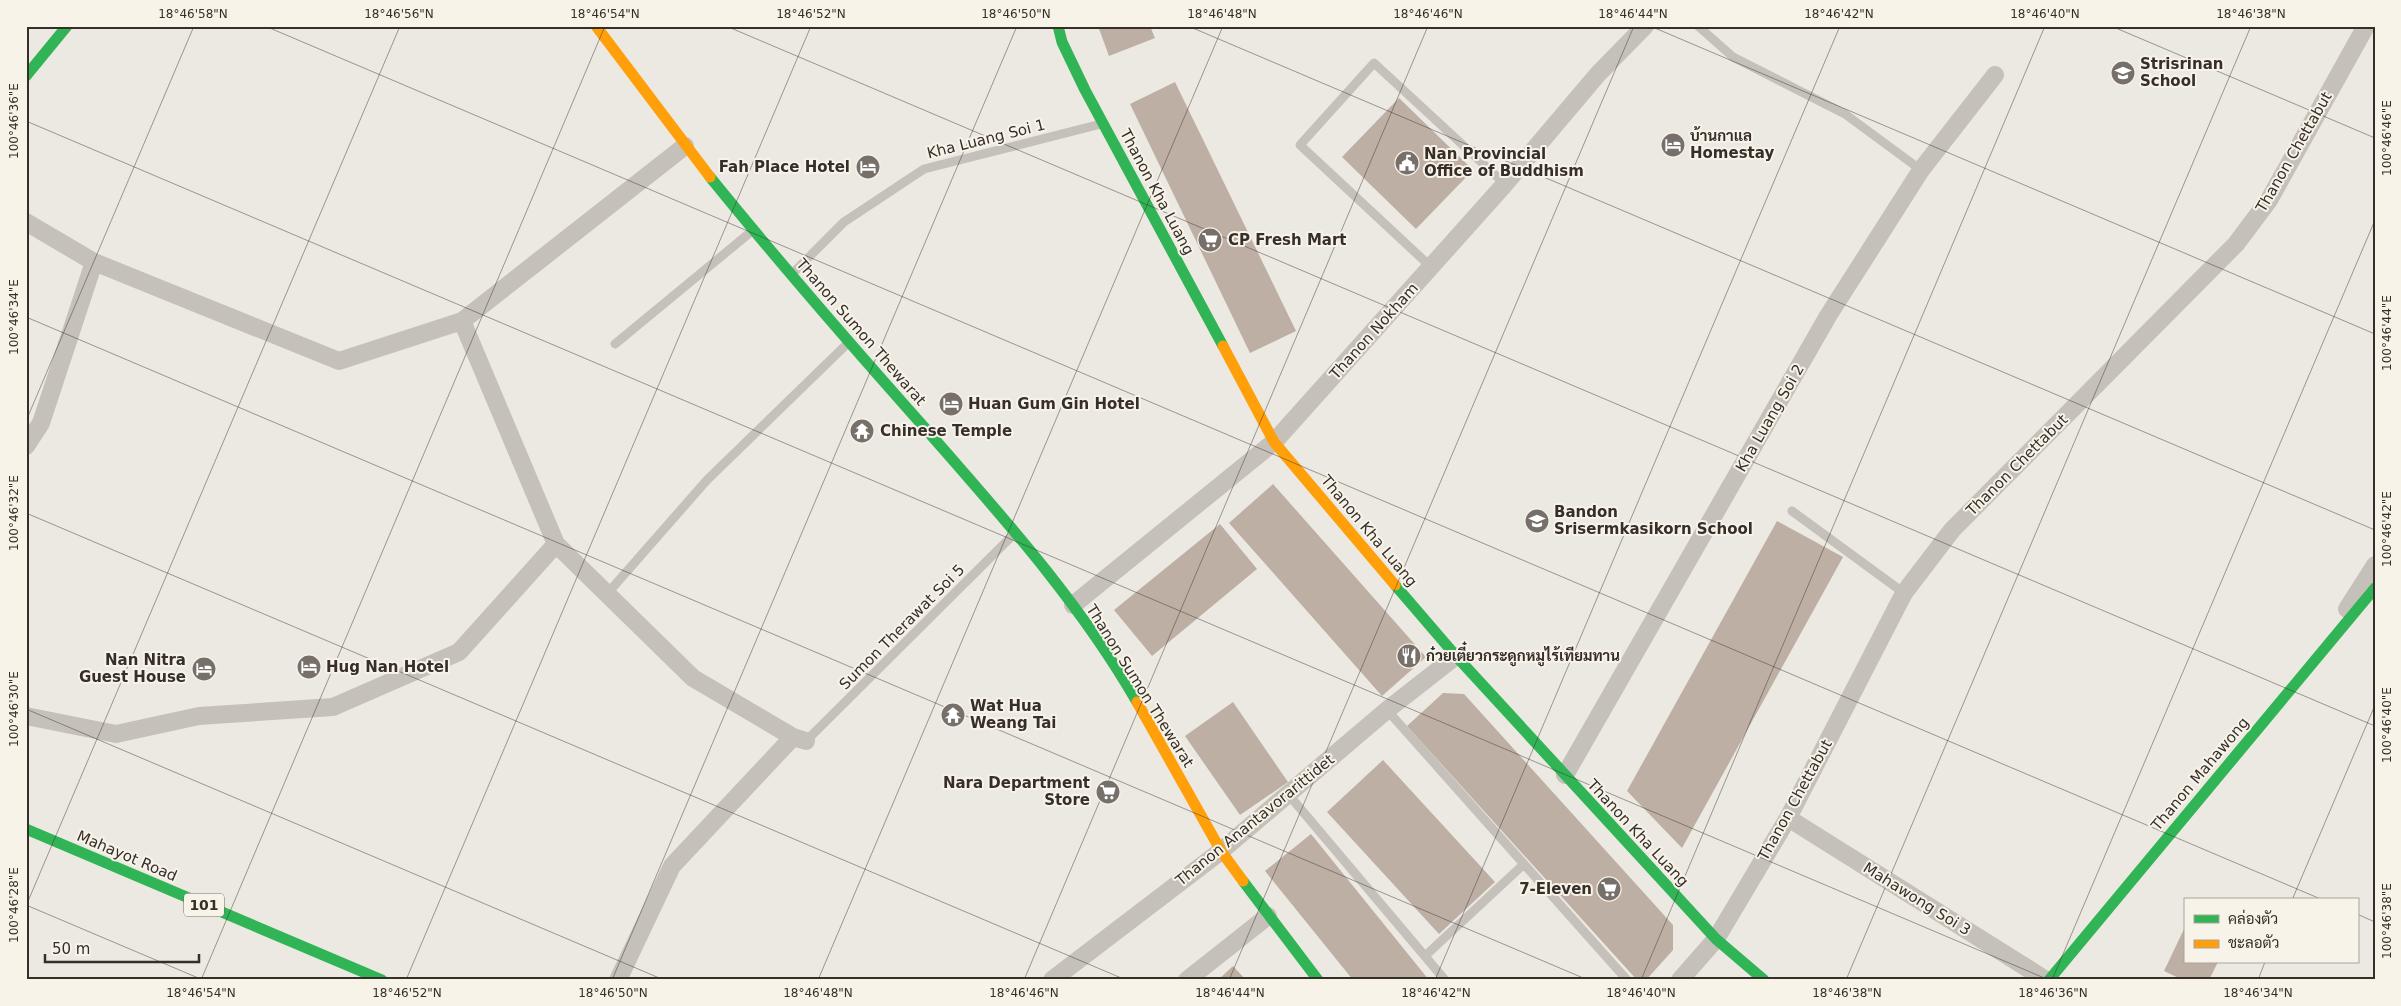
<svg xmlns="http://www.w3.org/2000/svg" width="2401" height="1006" font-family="'DejaVu Sans',Sarabun,sans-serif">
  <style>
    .building { fill: #beafa4 }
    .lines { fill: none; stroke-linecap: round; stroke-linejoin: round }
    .lane { stroke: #c5c0ba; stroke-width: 9 }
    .street { stroke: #c5c0ba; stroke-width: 18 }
    .fast { stroke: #30b455; stroke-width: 11 }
    .slow { stroke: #ff9f0a; stroke-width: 11 }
    .ticks { fill: none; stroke: #362e29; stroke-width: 1; stroke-opacity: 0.45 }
    .labels { text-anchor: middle; stroke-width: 4; stroke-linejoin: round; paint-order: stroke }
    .shield { fill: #f8f3e9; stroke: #706963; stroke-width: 1 }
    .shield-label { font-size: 14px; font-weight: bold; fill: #362e29 }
    .poi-label { font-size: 15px; font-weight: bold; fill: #362e29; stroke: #f8f3e9; text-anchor: start }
    .street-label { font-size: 15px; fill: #362e29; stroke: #f8f3e9 }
    .neatline { fill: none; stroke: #362e29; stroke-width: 2 }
    .ticks-label { font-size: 12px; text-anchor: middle; fill: #362e29 }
  </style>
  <rect width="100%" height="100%" fill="#ece9e2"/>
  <path class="building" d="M1098,26H1150L1155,38L1109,56Z
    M1175,82L1296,331L1250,353L1130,104Z
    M1399,98L1473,170L1416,229L1342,157Z
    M1273,484L1426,657L1382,696L1229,523Z
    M1777,521L1843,557L1682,848L1627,791Z
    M1220,524L1257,569L1152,656L1114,610Z
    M1443,693L1464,694L1673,925V950L1646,980H1637L1407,726Z
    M1233,702L1288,782L1240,815L1185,736Z
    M1383,760L1495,882L1439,934L1327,812Z
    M1311,834L1429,980H1353L1265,871Z
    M2185,927V962H2218L2209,980H2183L2164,971Z
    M1233,966L1246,980H1218Z"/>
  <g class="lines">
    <path class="lane" d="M1698,26L1733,57L1845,114L1921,170
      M1431,267L1300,145L1374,63L1505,184
      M792,274L844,222L924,169L1101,124
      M615,344L752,231
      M1792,511L1904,593
      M607,594L707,480L848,343
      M1387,710L1627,980
      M806,741L1014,534
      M1288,794L1445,980
      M1425,956L1524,864"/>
    <path class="street" d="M26,222L94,262L339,361L462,321L556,544L693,678L793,737L806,741
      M462,321L685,146
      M26,446L41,423L94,262
      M1073,605L1274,442L1505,184L1598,74L1645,26
      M2347,609L2375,565
      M26,716L116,734L199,716L333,707L459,652L556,544
      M1565,775L1828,316L1921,170L1995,75
      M1788,818L2046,980
      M618,980L672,866L793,737
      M1052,980L1221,851L1387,710L1456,656
      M1187,980L1268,916
      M1680,980L1716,939L1788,818L1904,593L1952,530L2236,244L2269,200L2366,26"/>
    <path class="fast" d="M1058,26L1062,42L1085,90L1223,346
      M26,76L67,26
      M710,177C779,262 851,345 924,427C1000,514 1079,601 1137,702
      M1395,585L1456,656L1716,939L1764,980
      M26,829L382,980
      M1243,881L1318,980
      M2049,980L2375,588"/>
    <path class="slow" d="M596,26L710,177
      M1223,346L1274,442L1395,585
      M1137,702L1221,851L1243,881"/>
  </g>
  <path class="ticks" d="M265,26L2323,900M726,26L2375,726M1188,26L2375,530M1650,26L2375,334M2111,26L2375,138M26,121L2049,980M26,317L1588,980M26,421L194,26M26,513L1126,980M26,709L664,980M2292,900L2375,705M26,905L203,980M26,906L400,26M2357,914L2375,922M201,980L605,26M406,980L811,26M612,980L1017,26M818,980L1223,26M1024,980L1428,26M1229,980L1634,26M1435,980L1840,26M1641,980L2045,26M1846,980L2251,26M2052,980L2375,220M2258,980L2265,962"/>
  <defs>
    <symbol id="school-disc" viewBox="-11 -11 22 22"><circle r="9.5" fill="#766f6a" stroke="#f8f3e9"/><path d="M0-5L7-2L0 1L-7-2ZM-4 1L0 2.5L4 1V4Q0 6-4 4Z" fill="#fff"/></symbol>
    <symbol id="hotel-disc" viewBox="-11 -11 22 22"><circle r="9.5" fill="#766f6a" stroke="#f8f3e9"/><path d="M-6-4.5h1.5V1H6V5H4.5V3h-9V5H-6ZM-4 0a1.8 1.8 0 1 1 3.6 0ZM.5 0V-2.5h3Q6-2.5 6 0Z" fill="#fff"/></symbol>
    <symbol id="civic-disc" viewBox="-11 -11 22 22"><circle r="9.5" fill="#766f6a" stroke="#f8f3e9"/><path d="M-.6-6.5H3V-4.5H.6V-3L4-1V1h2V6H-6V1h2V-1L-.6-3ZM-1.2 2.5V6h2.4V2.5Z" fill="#fff"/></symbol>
    <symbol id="supermarket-disc" viewBox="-11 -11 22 22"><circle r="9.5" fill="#766f6a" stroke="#f8f3e9"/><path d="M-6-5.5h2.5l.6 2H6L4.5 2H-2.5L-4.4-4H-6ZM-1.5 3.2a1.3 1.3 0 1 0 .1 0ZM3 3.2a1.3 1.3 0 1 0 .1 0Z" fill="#fff"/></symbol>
    <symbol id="temple-disc" viewBox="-11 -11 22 22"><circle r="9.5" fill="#766f6a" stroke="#f8f3e9"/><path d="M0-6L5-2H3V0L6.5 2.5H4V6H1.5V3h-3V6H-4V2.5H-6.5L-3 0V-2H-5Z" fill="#fff"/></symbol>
    <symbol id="restaurant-disc" viewBox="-11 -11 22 22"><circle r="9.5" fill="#766f6a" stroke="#f8f3e9"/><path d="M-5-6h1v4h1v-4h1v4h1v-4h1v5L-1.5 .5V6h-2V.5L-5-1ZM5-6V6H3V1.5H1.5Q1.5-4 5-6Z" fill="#fff"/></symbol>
  </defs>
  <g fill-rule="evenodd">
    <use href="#school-disc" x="2109" y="59" width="28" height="28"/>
    <use href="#hotel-disc" x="1659" y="131" width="28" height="28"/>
    <use href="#civic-disc" x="1393" y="149" width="28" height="28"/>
    <use href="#hotel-disc" x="854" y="153" width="28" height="28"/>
    <use href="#supermarket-disc" x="1196" y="226" width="28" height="28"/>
    <use href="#hotel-disc" x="937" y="390" width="28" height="28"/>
    <use href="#temple-disc" x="848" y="417" width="28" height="28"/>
    <use href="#school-disc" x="1523" y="507" width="28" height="28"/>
    <use href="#restaurant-disc" x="1395" y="642" width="28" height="28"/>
    <use href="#hotel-disc" x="295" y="653" width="28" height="28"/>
    <use href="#hotel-disc" x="190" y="655" width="28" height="28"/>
    <use href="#temple-disc" x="939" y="701" width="28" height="28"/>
    <use href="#supermarket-disc" x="1094" y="778" width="28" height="28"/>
    <use href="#supermarket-disc" x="1595" y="875" width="28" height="28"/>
  </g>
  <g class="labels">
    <rect class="shield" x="184" y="893.5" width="40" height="23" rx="4"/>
    <g class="shield-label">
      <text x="204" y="910">101</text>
    </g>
    <g class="poi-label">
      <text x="2140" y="69">Strisrinan<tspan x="2140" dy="17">School</tspan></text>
      <text x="1690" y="141">บ้านกาแล<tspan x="1690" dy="17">Homestay</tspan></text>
      <text x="1424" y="159">Nan Provincial<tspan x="1424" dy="17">Office of Buddhism</tspan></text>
      <text x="850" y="172" text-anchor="end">Fah Place Hotel</text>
      <text x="1228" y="245">CP Fresh Mart</text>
      <text x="968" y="409">Huan Gum Gin Hotel</text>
      <text x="880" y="436">Chinese Temple</text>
      <text x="1554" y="517">Bandon<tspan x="1554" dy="17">Srisermkasikorn School</tspan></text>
      <text x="1426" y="661">ก๋วยเตี๋ยวกระดูกหมูไร้เทียมทาน</text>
      <text x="186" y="665" text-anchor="end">Nan Nitra<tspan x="186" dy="17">Guest House</tspan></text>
      <text x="326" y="672">Hug Nan Hotel</text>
      <text x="970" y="711">Wat Hua<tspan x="970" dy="17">Weang Tai</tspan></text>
      <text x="1090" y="788" text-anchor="end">Nara Department<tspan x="1090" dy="17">Store</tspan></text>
      <text x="1592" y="894" text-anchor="end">7-Eleven</text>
    </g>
    <g class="street-label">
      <text transform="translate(986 139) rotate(-14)" y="5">Kha Luang Soi 1</text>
      <text transform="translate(2294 152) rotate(-60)" y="5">Thanon Chettabut</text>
      <text transform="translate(1157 192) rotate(62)" y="5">Thanon Kha Luang</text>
      <text transform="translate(1374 331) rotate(-48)" y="5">Thanon Nokham</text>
      <text transform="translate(861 332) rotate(49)" y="5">Thanon Sumon Thewarat</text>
      <text transform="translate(1770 418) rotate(-60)" y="5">Kha Luang Soi 2</text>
      <text transform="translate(2017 465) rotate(-45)" y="5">Thanon Chettabut</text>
      <text transform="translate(1369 531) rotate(50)" y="5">Thanon Kha Luang</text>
      <text transform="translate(902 627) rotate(-45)" y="5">Sumon Therawat Soi 5</text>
      <text transform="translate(1140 686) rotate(58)" y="5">Thanon Sumon Thewarat</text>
      <text transform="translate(2200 774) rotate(-50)" y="5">Thanon Mahawong</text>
      <text transform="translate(1795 800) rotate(-61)" y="5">Thanon Chettabut</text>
      <text transform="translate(1255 820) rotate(-39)" y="5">Thanon Anantavorarittidet</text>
      <text transform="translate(1638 833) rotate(47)" y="5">Thanon Kha Luang</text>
      <text transform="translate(127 856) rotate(23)" y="5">Mahayot Road</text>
      <text transform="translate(1917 899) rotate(32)" y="5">Mahawong Soi 3</text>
    </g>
  </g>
  <rect width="2401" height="1006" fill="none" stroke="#f8f3e9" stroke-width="55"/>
  <rect x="2184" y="898" width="175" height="65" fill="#f8f3e9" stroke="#aaa49c"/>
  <rect x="2194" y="915" width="25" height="8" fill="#30b455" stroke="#aaa49c"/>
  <text x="2228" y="924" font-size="15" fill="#362e29">คล่องตัว</text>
  <rect x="2194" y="940" width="25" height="8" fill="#ff9f0a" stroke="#aaa49c"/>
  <text x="2228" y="948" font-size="15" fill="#362e29">ชะลอตัว</text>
  <path d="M45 954v8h154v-8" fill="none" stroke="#362e29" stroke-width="2.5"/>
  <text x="52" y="954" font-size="15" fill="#362e29" stroke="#f8f3e9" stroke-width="4" paint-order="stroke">50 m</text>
  <rect x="28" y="28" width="2346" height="950" class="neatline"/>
  <g class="ticks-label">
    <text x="193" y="18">18°46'58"N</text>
    <text x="399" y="18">18°46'56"N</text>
    <text x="605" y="18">18°46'54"N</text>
    <text x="811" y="18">18°46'52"N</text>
    <text x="1016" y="18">18°46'50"N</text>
    <text x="1222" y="18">18°46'48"N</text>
    <text x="1428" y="18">18°46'46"N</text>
    <text x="1633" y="18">18°46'44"N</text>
    <text x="1839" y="18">18°46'42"N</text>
    <text x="2045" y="18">18°46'40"N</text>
    <text x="2251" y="18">18°46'38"N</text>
    <text transform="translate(14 121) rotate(-90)" y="4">100°46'36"E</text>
    <text transform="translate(2387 138) rotate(-90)" y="4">100°46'46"E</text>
    <text transform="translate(14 317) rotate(-90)" y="4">100°46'34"E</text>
    <text transform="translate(2387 333) rotate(-90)" y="4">100°46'44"E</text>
    <text transform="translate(14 513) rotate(-90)" y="4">100°46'32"E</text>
    <text transform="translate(2387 529) rotate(-90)" y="4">100°46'42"E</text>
    <text transform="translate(14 709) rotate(-90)" y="4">100°46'30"E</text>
    <text transform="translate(2387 725) rotate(-90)" y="4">100°46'40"E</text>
    <text transform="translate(14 905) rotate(-90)" y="4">100°46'28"E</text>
    <text transform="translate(2387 921) rotate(-90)" y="4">100°46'38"E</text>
    <text x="201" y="997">18°46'54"N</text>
    <text x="407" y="997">18°46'52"N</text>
    <text x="613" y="997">18°46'50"N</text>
    <text x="818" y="997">18°46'48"N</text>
    <text x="1024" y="997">18°46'46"N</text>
    <text x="1230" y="997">18°46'44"N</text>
    <text x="1436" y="997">18°46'42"N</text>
    <text x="1641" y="997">18°46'40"N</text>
    <text x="1847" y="997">18°46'38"N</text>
    <text x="2053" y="997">18°46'36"N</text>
    <text x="2258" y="997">18°46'34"N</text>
  </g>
</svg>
